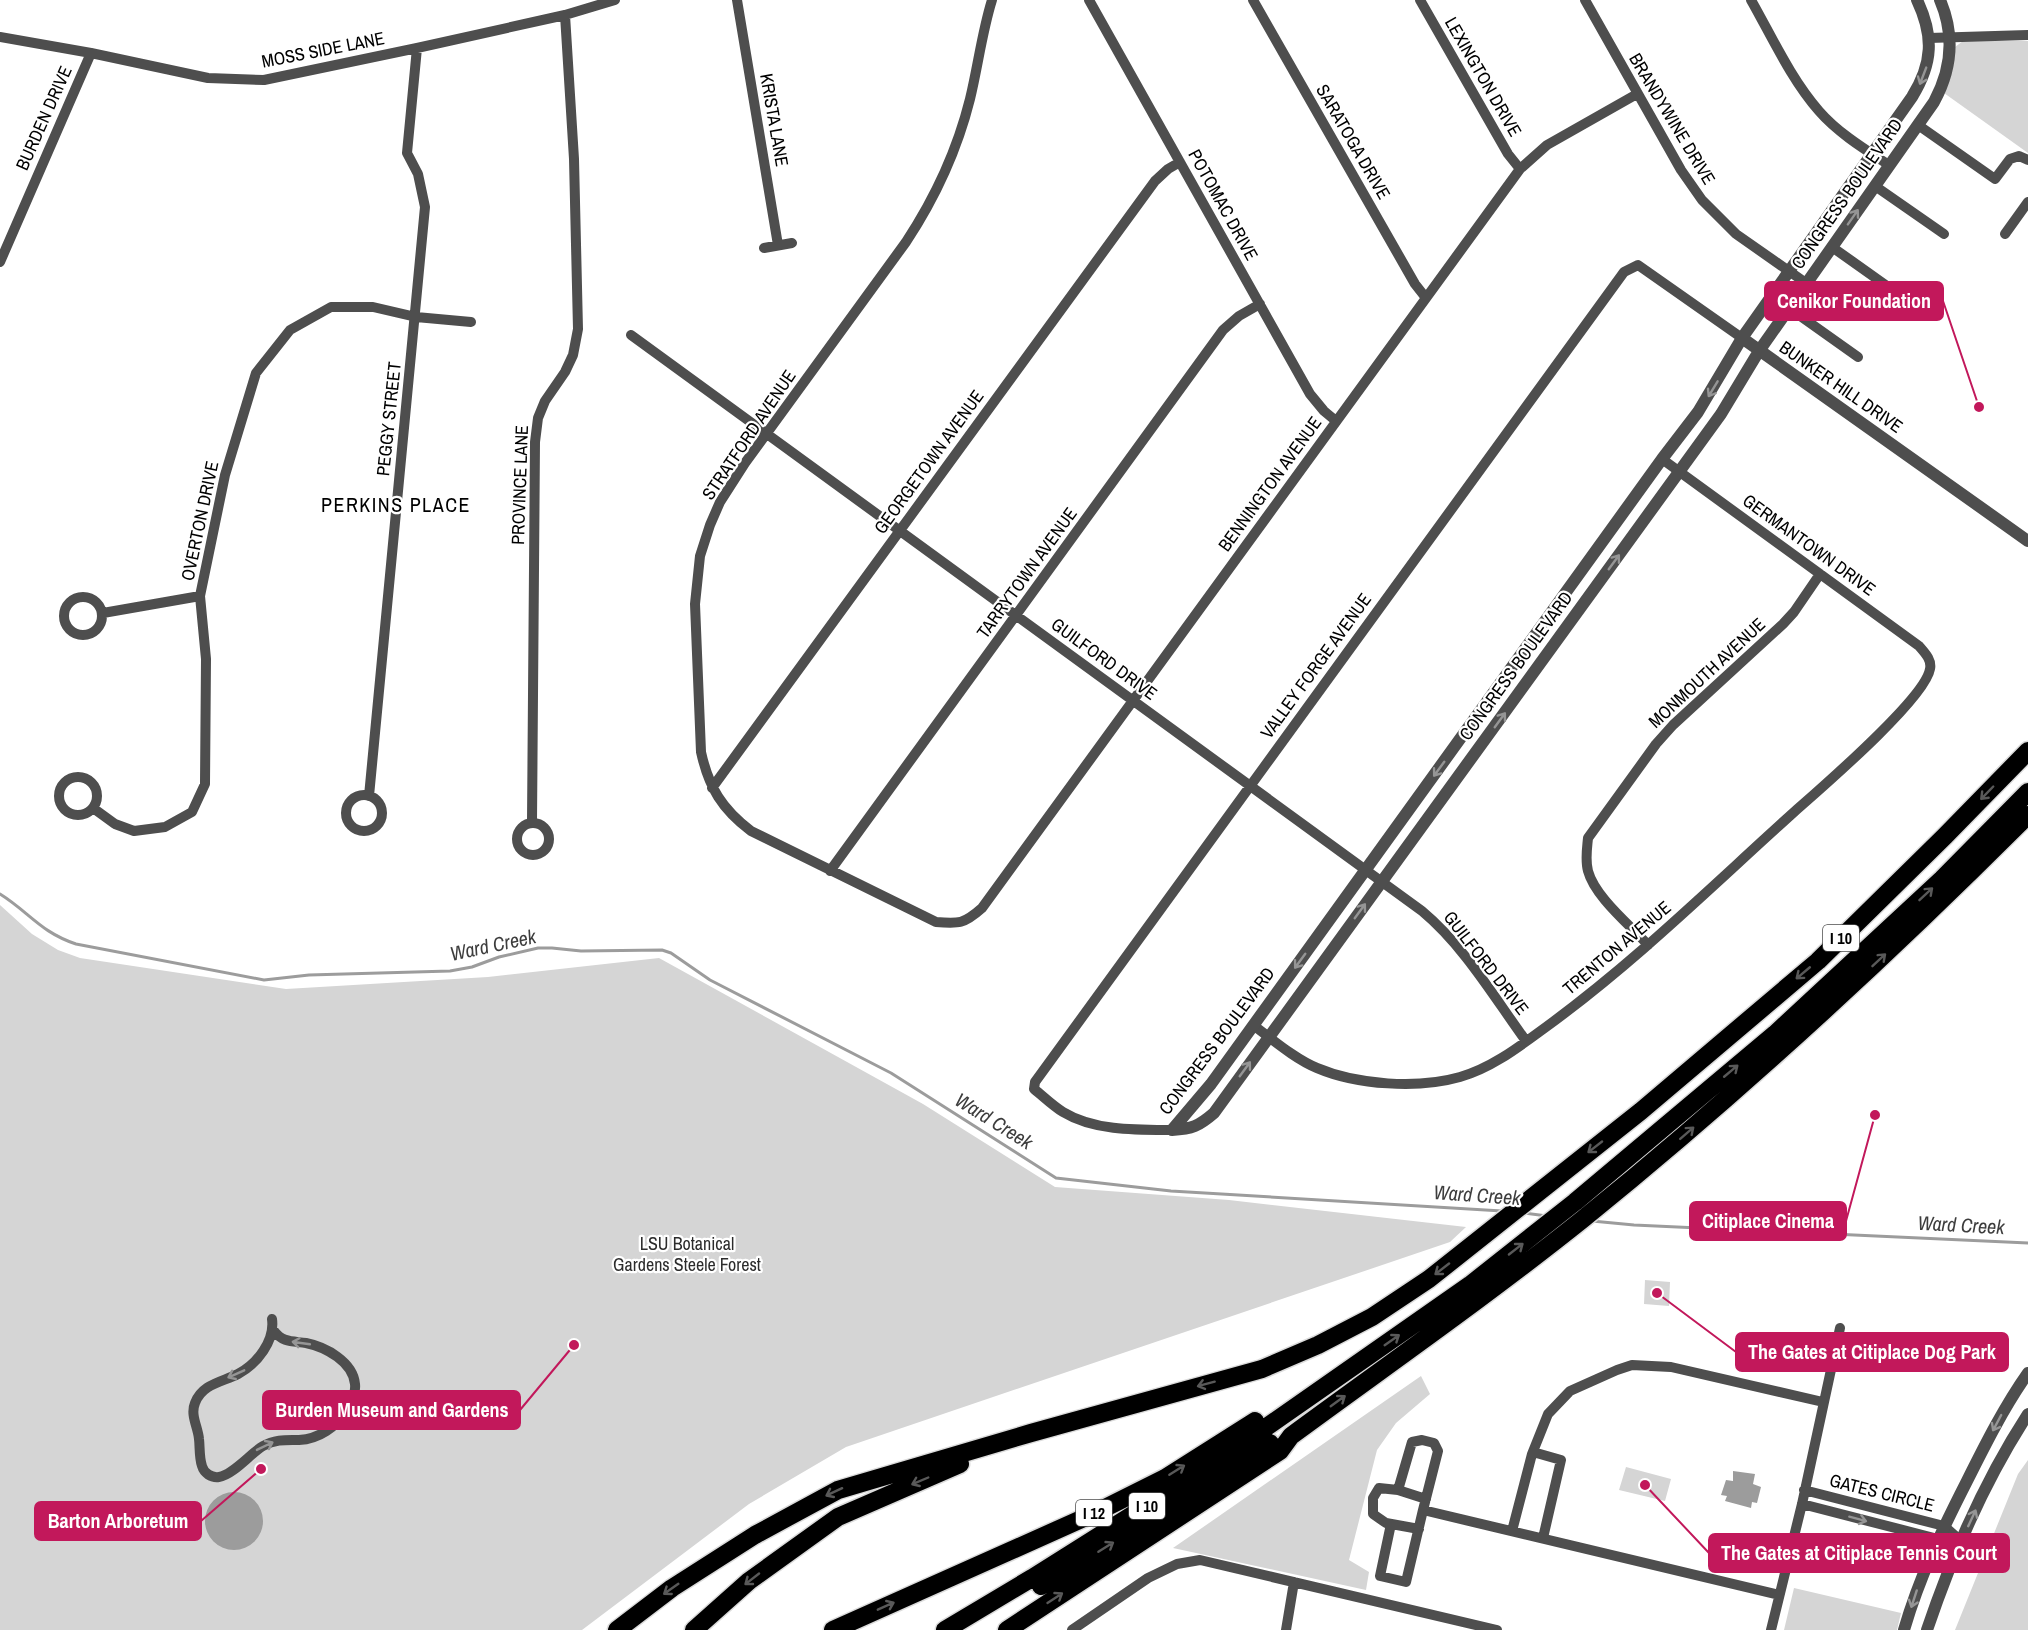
<svg xmlns="http://www.w3.org/2000/svg" width="2028" height="1630" font-family="'Archivo Narrow',sans-serif">
  <style>
    .green { fill: #d5d5d5 }
    .water { fill: #9c9c9c }
    .lines { fill: none; stroke-linecap: round; stroke-linejoin: round }
    .stream { stroke: #9c9c9c; stroke-width: 3 }
    .motorway-casing { stroke: #dbdbdb; stroke-width: 21 }
    .minor { stroke: #4e4e4e; stroke-width: 10 }
    .tertiary { stroke: #4e4e4e; stroke-width: 12 }
    .motorway { stroke: #000; stroke-width: 18 }
    .oneway { stroke: #959595 }
    .oneway2 { stroke: #595959 }
    .labels { text-anchor: middle; stroke-width: 4.5; stroke-linejoin: round; paint-order: stroke }
    .shield { fill: #fff; stroke: #4c4c4c; stroke-width: 1.5 }
    .shield-label { font-size: 16px; font-weight: bold; fill: #000 }
    .street-label { font-size: 18px; fill: #000; stroke: #fff }
    .park-label { font-size: 18px; fill: #2c2c2c; stroke: #fff }
    .neighbourhood-label { font-size: 20px; letter-spacing: 1.5px; fill: #000; stroke: #fff }
    .water-label { font-size: 20px; font-style: italic; fill: #3d3d3d; stroke: #fff }
    .leader { fill: none; stroke: #c2185b; stroke-width: 2 }
    .callout-dot { fill: #c2185b; stroke: #fff; stroke-width: 2 }
    .callout { fill: #c2185b; stroke: #c2185b; stroke-width: 2 }
    .callout-label { font-size: 20px; text-anchor: middle; font-weight: bold; fill: #fff }
  </style>
  <rect width="100%" height="100%" fill="#fff"/>
  <path class="green" d="M1963,41H2028V153L1944,93L1955,47Z
    M0,905L32,934L58,950L80,958L286,989L488,977L659,958L923,1104L1055,1187L1229,1200L1466,1227L1450,1242L846,1447L749,1504L582,1630H0Z
    M1645,1280L1670,1282L1669,1306L1644,1304Z
    M1421,1376L1430,1394L1396,1423L1377,1450L1349,1560L1369,1572L1366,1590L1173,1548Z
    M2028,1460V1630H1955L2018,1474Z
    M1626,1467L1671,1479L1665,1501L1619,1490Z
    M1794,1588L1901,1613L1897,1630H1784Z"/>
  <path class="water" d="M1733,1471L1755,1474L1753,1484L1761,1487L1757,1503L1752,1502L1751,1508L1725,1501L1727,1496L1721,1495L1726,1480L1733,1481Z
    M205 1521a29 29 0 1 1 58 0a29 29 0 1 1-58 0Z"/>
  <g class="lines">
    <path class="stream" d="M0,894C29,912 40,932 76,944L264,980L309,975L450,971L472,967L499,957L538,948H552L581,951L662,950L671,953L710,980L891,1073L1056,1178L1171,1191L1502,1211
      M1524,1213L1547,1216
      M1592,1221L1634,1225L2028,1243"/>
    <defs>
      <path id="motorway" d="M1041,1586L1091,1557L1270,1443
        M617,1630L672,1588L755,1535L838,1490L1031,1433L1262,1369L1318,1345L1372,1317L1429,1279L1641,1111L1818,961L1945,836L2028,751
        M694,1630L749,1581L838,1517L960,1464
        M833,1630L1095,1513L1165,1478L1255,1421
        M945,1630L1032,1578L1215,1463L1470,1285L1575,1202L1775,1034L1942,879L2028,792
        M1007,1630L1280,1451L1291,1436C1389,1364 1488,1295 1583,1219C1739,1093 1886,957 2028,815"/>
    </defs>
    <use href="#motorway" class="motorway-casing"/>
    <path class="minor" d="M737,0L778,245
      M992,0C982,32 978,66 970,99C957,151 935,198 906,242L745,463L720,502L710,525L700,556L695,604L701,752C709,788 722,809 751,831L936,922C959,924 964,924 982,908L1520,169L1547,145L1637,94
      M1089,0L1310,394L1324,411L1336,421
      M1253,0L1415,284L1426,298
      M1420,0L1508,154L1520,169
      M1585,0L1681,170L1702,200L1736,234L1806,283
      M1751,0C1772,37 1791,79 1819,111C1838,133 1866,150 1889,165
      M0,37L91,53L208,78L264,80L417,48L565,15L615,0
      M1929,38L2028,35
      M1918,125L1995,179L2010,159L2019,156L2028,160
      M1875,186L1944,234
      M2005,234L2028,202
      M1832,247L1901,296
      M764,248L792,243
      M0,262L91,53
      M1789,308L1858,357
      M631,335L1422,911C1464,946 1494,997 1526,1041
      M64 616a19 19 0 1 1 38 0a19 19 0 1 1-38 0Z
      M103,613L200,596
      M59 796a19 19 0 1 1 38 0a19 19 0 1 1-38 0Z
      M712,788L1155,181L1168,169L1180,162
      M346 813a18 18 0 1 1 36 0a18 18 0 1 1-36 0Z
      M369,796L425,207L418,174L407,153L417,48
      M93,808L115,824L134,831L165,827L192,812L205,784L206,659L200,596L225,475L256,373L290,330L331,307H373L416,317L471,322
      M532,822L535,442L538,418L545,401L565,372L573,355L578,329L574,159L565,15
      M517 839a16 16 0 1 1 32 0a16 16 0 1 1-32 0Z
      M830,871L1223,330L1239,316L1260,304
      M1648,945C1630,925 1595,897 1588,871C1585,860 1587,849 1588,838L1656,744L1673,725L1783,624L1794,612L1820,574
      M1253,1025C1272,1039 1295,1059 1317,1068C1357,1085 1418,1089 1460,1077C1492,1068 1520,1046 1546,1027C1634,963 1712,886 1793,813C1820,789 1925,699 1930,669C1932,660 1925,653 1919,646L1662,459
      M1172,1130C1137,1130 1094,1131 1063,1112C1053,1106 1043,1096 1034,1089L1035,1082L1624,272L1638,265L1742,338
      M272,1319C275,1341 257,1364 238,1374C222,1382 202,1384 195,1403C190,1415 198,1427 199,1439C200,1447 199,1457 202,1466C204,1473 211,1478 219,1477C233,1475 251,1453 263,1446C275,1439 287,1440 299,1440C319,1439 336,1427 347,1410C352,1402 356,1393 355,1384C353,1362 326,1347 306,1343C293,1341 283,1343 274,1331
      M1533,1452L1561,1460L1543,1538
      M1398,1490L1379,1488L1373,1498V1514L1386,1523L1419,1529
      M1802,1504L1938,1539L1961,1541L1944,1526L1804,1490
      M1423,1510L1438,1451L1434,1443L1422,1440L1412,1442L1398,1490L1426,1499
      M1391,1524L1380,1576L1406,1582L1423,1510L1779,1595
      M1512,1531L1532,1454L1548,1414L1570,1391L1617,1370L1632,1365L1671,1367L1823,1402
      M1072,1630L1148,1578L1177,1564L1200,1560L1497,1630
      M1286,1630L1294,1582
      M1771,1630L1802,1504L1840,1328"/>
    <path class="tertiary" d="M1742,338L2028,541
      M1172,1130C1192,1129 1199,1126 1214,1113L1721,414L1759,351L1934,102C1952,69 1955,35 1940,0
      M1172,1130L1211,1084L1662,459L1698,412L1742,338L1912,97C1933,63 1934,36 1917,0
      M1904,1630C1919,1578 1942,1530 1967,1481C1985,1445 2004,1407 2028,1373
      M1927,1630C1952,1556 1985,1480 2028,1414"/>
    <use href="#motorway" class="motorway"/>
  </g>
  <defs><path id="oneway-shaft" d="M-6 0H5M1.5-3L5.5 0L1.5 3" fill="none" stroke-width="1.6" stroke-linecap="round" stroke-linejoin="round" transform="scale(1.5)"/></defs>
  <g class="oneway">
    <use href="#oneway-shaft" transform="translate(1923 76) rotate(111)"/>
    <use href="#oneway-shaft" transform="translate(1853 217) rotate(-55)"/>
    <use href="#oneway-shaft" transform="translate(1713 389) rotate(121)"/>
    <use href="#oneway-shaft" transform="translate(1614 562) rotate(-54)"/>
    <use href="#oneway-shaft" transform="translate(1500 720) rotate(-54)"/>
    <use href="#oneway-shaft" transform="translate(1439 769) rotate(126)"/>
    <use href="#oneway-shaft" transform="translate(1360 911) rotate(-54)"/>
    <use href="#oneway-shaft" transform="translate(1300 961) rotate(126)"/>
    <use href="#oneway-shaft" transform="translate(1245 1069) rotate(-54)"/>
    <use href="#oneway-shaft" transform="translate(301 1343) rotate(-172)"/>
    <use href="#oneway-shaft" transform="translate(236 1374) rotate(156)"/>
    <use href="#oneway-shaft" transform="translate(1997 1423) rotate(118)"/>
    <use href="#oneway-shaft" transform="translate(265 1446) rotate(-26)"/>
    <use href="#oneway-shaft" transform="translate(1972 1518) rotate(-65)"/>
    <use href="#oneway-shaft" transform="translate(1858 1519) rotate(15)"/>
    <use href="#oneway-shaft" transform="translate(1914 1599) rotate(108)"/>
  </g>
  <g class="oneway2">
    <use href="#oneway-shaft" transform="translate(1987 793) rotate(134)"/>
    <use href="#oneway-shaft" transform="translate(1926 894) rotate(-43)"/>
    <use href="#oneway-shaft" transform="translate(1879 960) rotate(-43)"/>
    <use href="#oneway-shaft" transform="translate(1803 973) rotate(140)"/>
    <use href="#oneway-shaft" transform="translate(1731 1071) rotate(-40)"/>
    <use href="#oneway-shaft" transform="translate(1687 1133) rotate(-41)"/>
    <use href="#oneway-shaft" transform="translate(1595 1147) rotate(142)"/>
    <use href="#oneway-shaft" transform="translate(1516 1249) rotate(-38)"/>
    <use href="#oneway-shaft" transform="translate(1442 1269) rotate(142)"/>
    <use href="#oneway-shaft" transform="translate(1392 1340) rotate(-35)"/>
    <use href="#oneway-shaft" transform="translate(1206 1384) rotate(165)"/>
    <use href="#oneway-shaft" transform="translate(1338 1401) rotate(-36)"/>
    <use href="#oneway-shaft" transform="translate(1177 1470) rotate(-32)"/>
    <use href="#oneway-shaft" transform="translate(920 1481) rotate(157)"/>
    <use href="#oneway-shaft" transform="translate(834 1492) rotate(155)"/>
    <use href="#oneway-shaft" transform="translate(1106 1547) rotate(-32)"/>
    <use href="#oneway-shaft" transform="translate(752 1579) rotate(142)"/>
    <use href="#oneway-shaft" transform="translate(671 1589) rotate(145)"/>
    <use href="#oneway-shaft" transform="translate(1055 1598) rotate(-33)"/>
    <use href="#oneway-shaft" transform="translate(886 1606) rotate(-24)"/>
  </g>
  <g class="labels">
    <g class="shield">
      <rect x="1823" y="925" width="36" height="26" rx="4.5"/>
      <rect x="1129" y="1493" width="36" height="26" rx="4.5"/>
      <rect x="1076" y="1500" width="36" height="26" rx="4.5"/>
    </g>
    <g class="shield-label">
      <text x="1841" y="944">I 10</text>
      <text x="1147" y="1512">I 10</text>
      <text x="1094" y="1519">I 12</text>
    </g>
    <g class="street-label">
      <text transform="translate(323 50) rotate(-11)" y="6">MOSS SIDE LANE</text>
      <text transform="translate(1483 77) rotate(60)" y="6">LEXINGTON DRIVE</text>
      <text transform="translate(44 118) rotate(-66)" y="6">BURDEN DRIVE</text>
      <text transform="translate(1672 119) rotate(59)" y="6">BRANDYWINE DRIVE</text>
      <text transform="translate(774 120) rotate(80)" y="6">KRISTA LANE</text>
      <text transform="translate(1353 142) rotate(60)" y="6">SARATOGA DRIVE</text>
      <text transform="translate(1847 194) rotate(-55)" y="6">CONGRESS BOULEVARD</text>
      <text transform="translate(1223 205) rotate(61)" y="6">POTOMAC DRIVE</text>
      <text transform="translate(1841 387) rotate(35)" y="6">BUNKER HILL DRIVE</text>
      <text transform="translate(389 419) rotate(-84)" y="6">PEGGY STREET</text>
      <text transform="translate(749 435) rotate(-56)" y="6">STRATFORD AVENUE</text>
      <text transform="translate(929 462) rotate(-54)" y="6">GEORGETOWN AVENUE</text>
      <text transform="translate(1270 484) rotate(-54)" y="6">BENNINGTON AVENUE</text>
      <text transform="translate(520 485) rotate(-88)" y="6">PROVINCE LANE</text>
      <text transform="translate(200 521) rotate(-78)" y="6">OVERTON DRIVE</text>
      <text transform="translate(1809 545) rotate(36)" y="6">GERMANTOWN DRIVE</text>
      <text transform="translate(1027 573) rotate(-54)" y="6">TARRYTOWN AVENUE</text>
      <text transform="translate(1104 659) rotate(36)" y="6">GUILFORD DRIVE</text>
      <text transform="translate(1316 666) rotate(-54)" y="6">VALLEY FORGE AVENUE</text>
      <text transform="translate(1516 666) rotate(-54)" y="6">CONGRESS BOULEVARD</text>
      <text transform="translate(1707 673) rotate(-43)" y="6">MONMOUTH AVENUE</text>
      <text transform="translate(1617 948) rotate(-40)" y="6">TRENTON AVENUE</text>
      <text transform="translate(1486 963) rotate(52)" y="6">GUILFORD DRIVE</text>
      <text transform="translate(1217 1041) rotate(-53)" y="6">CONGRESS BOULEVARD</text>
      <text transform="translate(1882 1493) rotate(14)" y="6">GATES CIRCLE</text>
    </g>
    <g class="park-label">
      <text x="687" y="1250">LSU Botanical<tspan x="687" dy="21">Gardens Steele Forest</tspan></text>
    </g>
    <g class="neighbourhood-label">
      <text x="396" y="512">PERKINS PLACE</text>
    </g>
    <g class="water-label">
      <text transform="translate(493 945) rotate(-12)" y="7">Ward Creek</text>
      <text transform="translate(994 1121) rotate(32)" y="7">Ward Creek</text>
      <text transform="translate(1477 1195) rotate(4)" y="7">Ward Creek</text>
      <text transform="translate(1961 1225) rotate(3)" y="7">Ward Creek</text>
    </g>
  </g>
  <path class="leader" d="M1979 407L1943 301M1875 1115L1846 1221M1657 1293L1736 1352M574 1345L520 1410M261 1469L201 1521M1645 1485L1709 1553"/>
  <g class="callout-dot">
    <circle cx="1979" cy="407" r="6"/>
    <circle cx="1875" cy="1115" r="6"/>
    <circle cx="1657" cy="1293" r="6"/>
    <circle cx="574" cy="1345" r="6"/>
    <circle cx="261" cy="1469" r="6"/>
    <circle cx="1645" cy="1485" r="6"/>
  </g>
  <g class="callout">
    <rect x="1765" y="282" width="178" height="38" rx="6"/>
    <rect x="1690" y="1202" width="156" height="38" rx="6"/>
    <rect x="1736" y="1333" width="272" height="38" rx="6"/>
    <rect x="263" y="1391" width="257" height="38" rx="6"/>
    <rect x="35" y="1502" width="166" height="38" rx="6"/>
    <rect x="1709" y="1534" width="300" height="38" rx="6"/>
  </g>
  <g class="callout-label">
    <text x="1854" y="308">Cenikor Foundation</text>
    <text x="1768" y="1228">Citiplace Cinema</text>
    <text x="1872" y="1359">The Gates at Citiplace Dog Park</text>
    <text x="392" y="1417">Burden Museum and Gardens</text>
    <text x="118" y="1528">Barton Arboretum</text>
    <text x="1859" y="1560">The Gates at Citiplace Tennis Court</text>
  </g>
</svg>
